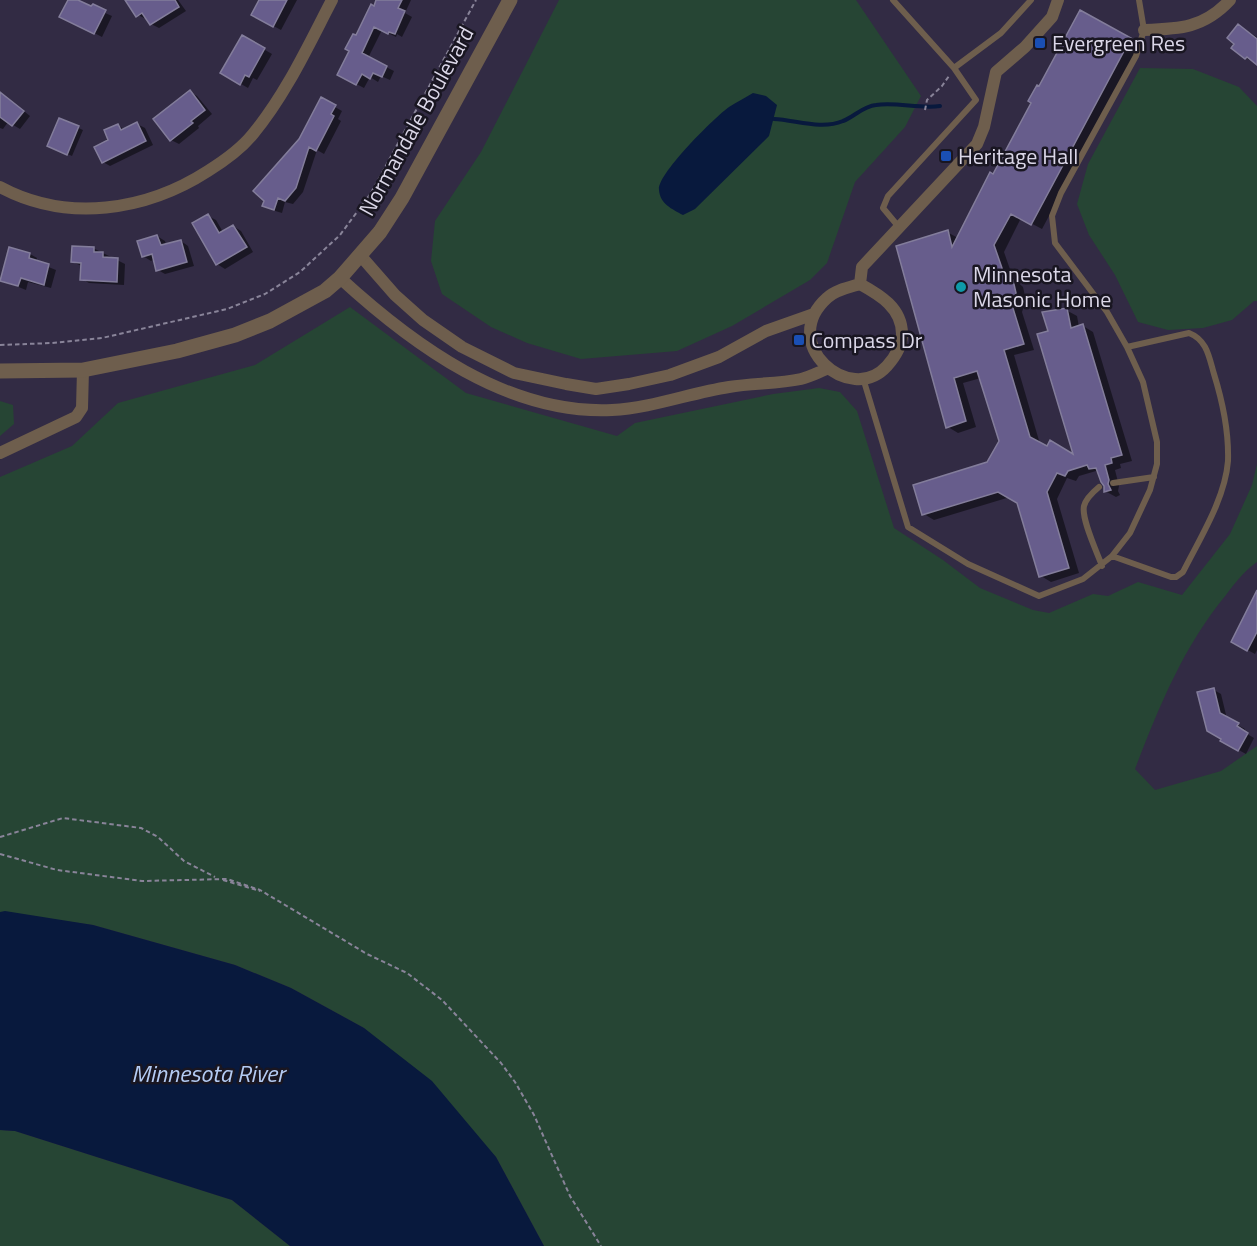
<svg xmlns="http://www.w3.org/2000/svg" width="1257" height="1246" font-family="'Titillium Web',sans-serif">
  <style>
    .green { fill: #264534 }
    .water { fill: #08193d }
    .shadow { fill: #0007 }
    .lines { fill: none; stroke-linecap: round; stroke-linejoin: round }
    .stream { stroke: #08193d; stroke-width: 4 }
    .building { fill: #675d8c; stroke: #837d9b; stroke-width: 1.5 }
    .path { stroke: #898499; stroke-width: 2; stroke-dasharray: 4.5 3; stroke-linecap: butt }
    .service { stroke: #6e5e4d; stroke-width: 6 }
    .minor { stroke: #6e5e4d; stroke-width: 12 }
    .tertiary { stroke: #6e5e4d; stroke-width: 15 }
    .transit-dot { fill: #1a4fb4; stroke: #191621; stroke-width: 2 }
    .culture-dot { fill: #0f9aa8; stroke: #191621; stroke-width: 2 }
    .labels { text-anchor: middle; stroke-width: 5; stroke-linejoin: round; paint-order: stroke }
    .poi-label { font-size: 22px; fill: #dbd7e8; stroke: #191621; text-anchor: start }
    .street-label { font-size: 22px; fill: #dbd7e8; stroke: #191621 }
    .water-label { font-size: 24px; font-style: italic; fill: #b4cbf3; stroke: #191621 }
  </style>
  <rect width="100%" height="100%" fill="#322b44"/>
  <path class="green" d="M559,0H856L921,96L905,127L855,182L827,263L810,280L732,326L677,351L581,359L527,343L491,327L442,294L431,261L435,221L481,152Z
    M1140,68L1193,69L1239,87L1257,106V301H1254L1232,320L1203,328L1168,330L1138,322L1115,275L1089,235L1077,204L1088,164Z
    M350,307L466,393L617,436L635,423L773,394L819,388L840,392L857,411L894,528L943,560L980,588L1033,610L1049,613L1093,594L1108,596L1138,582L1182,595L1230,534L1252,485L1257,464V562C1244,571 1235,583 1226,595C1183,647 1159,707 1135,769L1155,790L1221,771L1257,746V1246H544L496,1157L364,1028L291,988L235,965L93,925L0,912V477L72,446L118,403L255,365Z
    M0,401L13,405L14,424L0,436Z
    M0,1130L15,1131L232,1200L290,1246H0Z"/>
  <path class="water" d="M753,93L766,96L777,105L769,136L695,209L683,215C672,209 660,204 659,190C657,174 716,116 729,107C737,102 746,97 753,93Z
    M5,911L93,925L235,965L291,988L364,1028L432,1081L496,1157L544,1246H290L232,1200L15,1131L0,1130V912Z"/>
  <path class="shadow" d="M69,0H75L112,16L102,37L69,20Z
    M127,0H178L186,11L159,28L151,24L147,18H144L136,14Z
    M260,0H297L281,30L253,15Z
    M378,0H411L405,13L412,17L402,37L397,34L396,37L382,30L368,58L394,71L390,80L381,76L378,82L370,77L364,88L339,75L356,37Z
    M1081,12L1140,46L1042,229L1021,218L1004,252L1013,278L1023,287L1026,300L1022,312L1034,350L1014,355L1040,444L1075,457L1050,332L1066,310L1077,316L1079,327L1083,326L1093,332L1132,461L1120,464L1121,468L1115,470L1119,486L1118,491L1120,495L1116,497L1105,491V485L1099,473L1096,471L1079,476L1076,481L1067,478L1057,499L1079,573L1051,582L1041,576L1018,502L1010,497L934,520L924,514L988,464L1000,441L981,378L963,383L976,427L958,433L948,427L947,232L958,238L994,176Z
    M1239,26L1257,37L1256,64L1246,58L1236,44Z
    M243,37L272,54L257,80L253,78L248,88L222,73Z
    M0,92L30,116L20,129L8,122L3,129L0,128Z
    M190,92L197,96L212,114L198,126L199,128L179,144L171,140Z
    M321,99L342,111L338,119L341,121L324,154L317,150L303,192L293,204L285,202L282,213L272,210L264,206Z
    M60,120L83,130L72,156L54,148Z
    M137,124L145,128L153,145L110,166L103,162L118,125L125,130Z
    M208,216L216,220L223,232L233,226L241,231L253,252L225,269L217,264Z
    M157,236L165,241L166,245L181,241L188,246L194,266L165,274L158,270L155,259L151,261L143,256Z
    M93,248L125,264L124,285L89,283L82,279V266L72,262Z
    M30,254L37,258L36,262L56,270L51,288L28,282L26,290L1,280Z
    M1257,604V650L1255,654L1233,642Z
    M1214,690L1221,694L1227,719L1245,729L1244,732L1254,738L1246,754L1222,741L1223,738Z"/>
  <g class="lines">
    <path class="stream" d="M774,119C796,120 821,130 843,121C854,117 863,106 876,105C897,102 920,109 940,106"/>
  </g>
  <path class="building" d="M68,0H78L91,6L93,4L106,10L94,34L59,17Z
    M125,0H175L179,7L150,25L142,13L136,17Z
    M259,0H287L273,27L251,15Z
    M376,0H402L398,8L405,11L395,34L389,32L388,34L374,27L362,53L387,66L382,77L373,73L370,79L362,74L356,85L337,75L349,51L345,49L353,34L356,35L371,4L374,6Z
    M1080,10L1131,38L1031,225L1011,214L994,245L1003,271L1013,280L1016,293L1012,305L1024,344L1004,350L1030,437L1047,446L1050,440L1073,454L1037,334L1048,331L1042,312L1067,308L1071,328L1083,324L1122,455L1111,458L1112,463L1105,465L1109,480L1108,484L1111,490L1104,492V486L1101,482L1096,468L1089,469L1087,465L1068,471L1065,476L1057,473L1047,492L1069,568L1039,577L1017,503L998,492L922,515L913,485L987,462L999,441L977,371L954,378L966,421L946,428L896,246L948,230L952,247L990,172L993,174L1031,103L1028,101L1037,85L1039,86Z
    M1238,24L1257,39V65L1247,57L1245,59L1231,48L1234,44L1227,38Z
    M242,35L265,48L249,77L245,75L240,85L220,73Z
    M190,90L205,110L191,121L193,123L170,141L153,119Z
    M0,92L24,111L12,126L0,117Z
    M321,97L336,105L331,114L334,116L316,151L309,147L296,188L285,201L278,198L274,210L262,206L264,201L253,191L299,139Z
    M59,118L79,126L67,155L47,146Z
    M137,122L146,141L102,163L94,147L108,140L104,130L118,124L121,130Z
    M208,214L219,233L233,225L247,247L216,265L192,223Z
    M157,235L161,245L181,240L187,262L156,271L152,254L142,257L137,241Z
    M72,246L94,247V252H103V257L118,258L117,282L80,280L81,263L71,262Z
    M9,247L30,253L29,258L49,264L44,285L21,278L18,286L0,281Z
    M1257,590V632L1247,651L1231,642Z
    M1214,688L1220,713L1239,723L1237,726L1248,733L1238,751L1220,741L1221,739L1207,731L1197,692Z"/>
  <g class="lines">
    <path class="path" d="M925,110L927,100L942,86L949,76
      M0,345L52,343L102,338L227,309L265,294L300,272L340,235L371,193L476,0
      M0,837L63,818L141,828L158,837L184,861L215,877
      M0,854L57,870L142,881L227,879L260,890L367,954L407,973L442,1000L501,1063L515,1082L534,1115L570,1196L601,1246
      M223,880L260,891"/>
    <path class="service" d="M893,0L954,68L976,100L888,196L883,208L898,226
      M954,68L1001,33L1031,0
      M863,378L908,527L968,564L1039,596L1083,579L1112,556L1130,533L1150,490L1157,464V442L1143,382L1127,347L1107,312L1055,243L1052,216L1061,193L1136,56L1144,30L1139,0
      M1113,483L1154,477
      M1099,487C1093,492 1086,498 1084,506C1081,519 1097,552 1102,566
      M1112,556L1171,577H1176L1183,572C1200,538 1225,499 1228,461C1229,430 1223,403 1214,374C1209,357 1207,340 1189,333L1127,347"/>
    <path class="minor" d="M1144,30C1180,29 1204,28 1230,0
      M0,187C67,223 146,211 208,171C224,161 241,149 253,134C286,94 308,46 332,0
      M360,255L395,295L423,320L462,347L514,373L566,384L596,389L629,384L670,375L719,357L766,331L814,314
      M340,278C413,345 508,415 612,410C652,408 690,393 729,387C753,383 778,384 801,379C810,377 819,372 827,369
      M860,284L862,267L977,144L984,127L996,72L1025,47L1052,17L1058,0
      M860,284C880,295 902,308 902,334C902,346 895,357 887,366C850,407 777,343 827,298C835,290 850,287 860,284Z
      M0,453L76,417L82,408L83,370"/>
    <path class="tertiary" d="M0,371L83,370L177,351L235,335L270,321L325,291L340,278L380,232L402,198L510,0"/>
  </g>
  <g class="transit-dot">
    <rect x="1034" y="37" width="12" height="12" rx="3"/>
    <rect x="940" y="150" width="12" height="12" rx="3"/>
    <rect x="793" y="334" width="12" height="12" rx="3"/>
  </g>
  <circle class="culture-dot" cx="961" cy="287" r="6"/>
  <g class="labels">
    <g class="poi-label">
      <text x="1052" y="51">Evergreen Res</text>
      <text x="958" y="164">Heritage Hall</text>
      <text x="973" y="282">Minnesota<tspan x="973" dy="25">Masonic Home</tspan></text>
      <text x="811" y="348">Compass Dr</text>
    </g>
    <g class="street-label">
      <text transform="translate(416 121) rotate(-61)" y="8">Normandale Boulevard</text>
    </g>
    <g class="water-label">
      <text x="208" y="1082">Minnesota River</text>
    </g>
  </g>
</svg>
